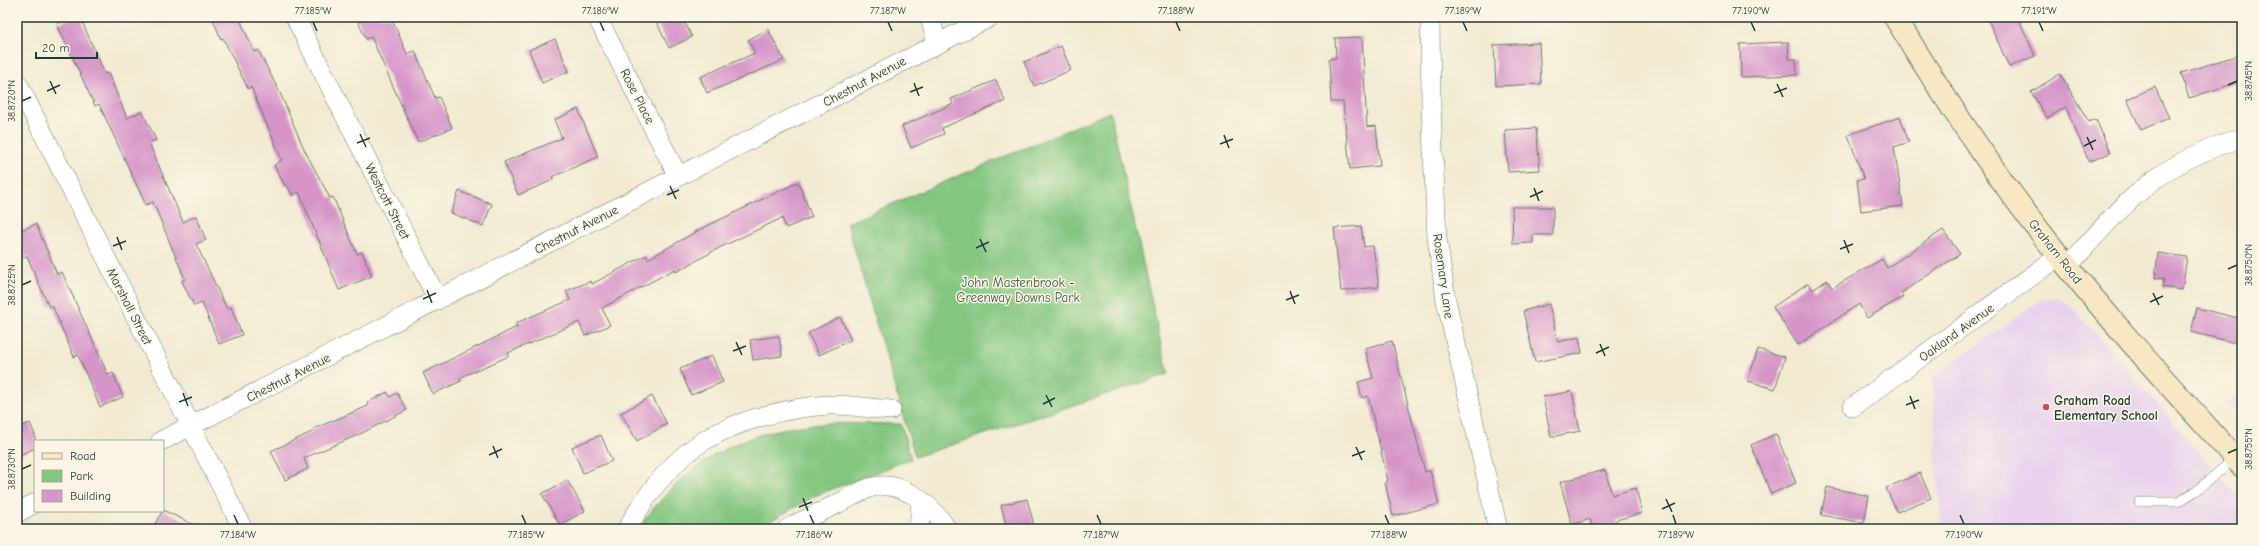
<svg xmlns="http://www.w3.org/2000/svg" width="2259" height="546" font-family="'Comic Neue',sans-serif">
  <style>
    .built { fill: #e8d2ee }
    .green { fill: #82c67f; stroke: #50825a }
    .building { fill: #d695c9 }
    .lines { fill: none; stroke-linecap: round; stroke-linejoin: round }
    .lane-casing { stroke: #697a6b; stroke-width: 10 }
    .street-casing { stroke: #697a6b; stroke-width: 20 }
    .secondary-casing { stroke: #697a6b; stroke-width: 24 }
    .lane { stroke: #fff; stroke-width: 9 }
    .street { stroke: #fff; stroke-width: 19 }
    .secondary { stroke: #f7e8c3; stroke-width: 22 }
    .ticks { fill: none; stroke: #1f3d34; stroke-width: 1.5 }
    .poi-dot { fill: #d1495b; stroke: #fcf5e5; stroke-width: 1.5 }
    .labels { text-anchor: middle; stroke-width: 3; stroke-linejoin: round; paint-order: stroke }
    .street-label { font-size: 13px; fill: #1f3d34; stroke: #fcf5e5 }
    .park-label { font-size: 13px; fill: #385f47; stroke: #fcf5e5 }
    .poi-label { font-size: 13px; font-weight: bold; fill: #1f3d34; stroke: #fcf5e5; text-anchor: start }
    .neatline { fill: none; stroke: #1f3d34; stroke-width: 1.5 }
    .ticks-label { font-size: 10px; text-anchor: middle; fill: #1f3d34 }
  </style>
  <rect width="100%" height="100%" fill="#fcf5e5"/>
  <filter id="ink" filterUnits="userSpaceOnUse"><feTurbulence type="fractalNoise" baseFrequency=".025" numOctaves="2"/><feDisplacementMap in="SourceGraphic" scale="8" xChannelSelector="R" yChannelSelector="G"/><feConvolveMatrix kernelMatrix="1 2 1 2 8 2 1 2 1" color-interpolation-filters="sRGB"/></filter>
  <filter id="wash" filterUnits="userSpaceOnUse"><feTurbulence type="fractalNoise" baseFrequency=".012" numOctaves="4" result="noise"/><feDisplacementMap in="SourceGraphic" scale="16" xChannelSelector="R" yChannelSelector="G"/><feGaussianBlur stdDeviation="0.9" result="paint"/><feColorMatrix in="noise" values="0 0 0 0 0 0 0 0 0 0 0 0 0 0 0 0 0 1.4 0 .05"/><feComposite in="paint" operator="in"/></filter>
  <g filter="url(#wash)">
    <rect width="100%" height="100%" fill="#f2ebd2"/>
    <path class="built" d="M2057,297L2070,305L2242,501V529H1942L1936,463L1933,376L2041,300Z
      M2242,389V419L2226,402Z"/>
    <path class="green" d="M1110,112L1162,349L1169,374L915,457L847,223Z
      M901,424L911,459L817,495L756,529H638C675,476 723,439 788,428C824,421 864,424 901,424Z"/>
    <g id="blocks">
      <path class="building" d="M74,17H80L105,74L108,73L127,118L142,111L156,140L149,143L183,222L196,216L206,240L196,244L227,309L231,307L242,335L219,344L202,303L194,306L182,281L185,279L153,202L146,205L99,104L95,106L57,24Z
        M212,17H239L254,52L258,50L281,95L304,149L330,198L333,197L357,254L362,252L372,276L339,290L299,192L293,196L287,185L285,186L274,165L282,160L251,87L248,89L223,38L221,39Z
        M356,17H391L407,54L415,51L435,98L439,97L452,128L418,142L371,37L366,39Z
        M654,17H682L692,37L669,48Z
        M1987,17H2018L2035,56L2009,67Z
        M768,29L784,60L707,93L700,77L755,53L748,40Z
        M1362,37L1367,127L1376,126L1380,166L1350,169L1343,102H1331L1329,59L1336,58L1335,38Z
        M555,39L569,71L542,83L529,50Z
        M1788,42L1789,59H1796L1797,75L1741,77L1740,44Z
        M1539,43L1541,84L1496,86L1494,45Z
        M1061,46L1071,70L1034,86L1024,62Z
        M2242,54V81L2189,98L2181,73Z
        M2060,74L2089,122L2096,119L2110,153L2089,162L2066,107L2047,118L2031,92Z
        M996,80L1005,101L942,128L944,134L911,148L902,126L953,104L951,99Z
        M2155,87L2169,118L2141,130L2127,99Z
        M578,109L598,157L552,177L553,180L518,195L504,162L562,138L554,120Z
        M1900,117L1909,142L1894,147L1903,206L1861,211L1857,180L1864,179L1848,135Z
        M1536,128L1540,170L1508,172L1505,130Z
        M798,182L812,217L786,228L782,218L719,248L676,272L675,269L602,308L610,325L585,336L579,322L508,353L509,356L459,378L461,381L433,394L423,373L517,327L516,323L570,300L566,291L591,281L592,284L646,255L648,259L699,230Z
        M459,191L492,204L483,226L451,213Z
        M1512,207H1553V235H1533V243L1513,244Z
        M36,224L57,274L62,272L108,375L113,373L123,397L100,407L78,355L74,357L52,305L49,307L27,256L17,260V232Z
        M1361,226L1364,247L1373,246L1379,287L1341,291L1334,228Z
        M1943,230L1960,254L1901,293L1903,297L1867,318L1859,304L1798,345L1773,307L1808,283L1813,290L1827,280L1832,288L1882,259L1887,268Z
        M2158,253L2187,257L2182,290L2162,287L2164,279L2155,278Z
        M1549,304L1558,342L1579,337L1582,353L1535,362L1523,311Z
        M2197,308L2242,319L2240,344L2191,332Z
        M840,317L851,340L819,355L808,333Z
        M779,336L782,356L753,360L750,340Z
        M1392,341L1425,472L1430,471L1439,504L1393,516L1385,482L1388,481L1368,396L1362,398L1358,382L1373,378L1365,348Z
        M1758,349L1785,357L1775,389L1748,381Z
        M712,356L723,382L691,395L680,369Z
        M1572,391L1580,431L1551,437L1543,397Z
        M387,392L390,397L397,393L407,410L358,435L304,458L308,469L285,480L271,451L314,431L313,429L368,406L367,403Z
        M652,396L667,424L637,441L621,413Z
        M30,423L35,435V448L17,456V428Z
        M1776,434L1796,483L1771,494L1751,445Z
        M601,435L612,461L583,473L572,447Z
        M1605,470L1612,495L1636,488L1642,513L1616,520L1619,529H1593L1590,519L1572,525L1560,482Z
        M1920,473L1931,498L1897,512L1886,488Z
        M567,480L585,511L560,525L542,494Z
        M1827,487L1869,496L1864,523L1821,515Z
        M1027,499L1035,529H1007L1001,505Z
        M163,510L203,529H152Z"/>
    </g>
  </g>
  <g filter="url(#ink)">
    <use href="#blocks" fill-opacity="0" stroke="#697a6b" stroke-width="1"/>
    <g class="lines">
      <defs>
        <path id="lane" d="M2139,502H2178L2196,491L2235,458"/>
        <path id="street" d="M295,17L438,300
          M597,17L678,176
          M930,17L937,43
          M1430,17L1431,106L1437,238L1446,300L1498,529
          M17,82L243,529
          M2068,266C2124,204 2157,162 2242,138
          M1853,407L2059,256
          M161,441L990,17
          M17,513L35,503
          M627,529C645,496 670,463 702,442C736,420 790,407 830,405C850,404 871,409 891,410
          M787,529C804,520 822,511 839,503C849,498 859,492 869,488C901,478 931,504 947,529
          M919,529L921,501"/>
        <path id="secondary" d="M1895,17C1945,100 1999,181 2059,256C2117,329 2180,397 2242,466"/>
      </defs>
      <use href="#lane" class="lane-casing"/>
      <use href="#street" class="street-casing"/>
      <use href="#secondary" class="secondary-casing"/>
      <use href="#lane" class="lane"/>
      <use href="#street" class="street"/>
      <use href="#secondary" class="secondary"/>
    </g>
  </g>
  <path class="ticks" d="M313,22L317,31M600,22L604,31M888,22L892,31M1176,22L1180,31M1463,22L1467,31M1751,22L1755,31M2039,22L2043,31M50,81L56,94M914,83L919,96M1777,84L1783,97M2228,85L2237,81M47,91L60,85M910,92L923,87M1774,93L1787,88M22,101L31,97M360,134L366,147M1224,135L1229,148M2087,137L2093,150M357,143L370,138M1220,144L1233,139M2084,146L2096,140M670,186L676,199M1534,188L1539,201M667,195L679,190M1530,197L1543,191M117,237L122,250M980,239L986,252M1844,240L1849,253M113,246L126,241M976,248L989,242M1840,249L1853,244M2228,269L2237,265M22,285L31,281M427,290L432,303M1290,291L1295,304M2153,293L2159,305M423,299L436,293M1286,300L1299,295M2150,302L2163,296M736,342L742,355M1600,344L1605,356M733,351L746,346M1596,353L1609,347M183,393L188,406M1046,395L1052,407M1910,396L1915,409M179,402L192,397M1043,404L1055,398M1906,405L1919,400M493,446L498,458M1356,447L1362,460M2228,453L2237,449M489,455L502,449M1352,456L1365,451M22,469L31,465M803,498L808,511M1666,499L1672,512M799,507L812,502M1662,509L1675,503M234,515L238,524M522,515L526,524M810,515L814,524M1097,515L1101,524M1385,515L1389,524M1673,515L1676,524M1960,515L1964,524"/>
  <circle class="poi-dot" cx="2046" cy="407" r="4"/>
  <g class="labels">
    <g class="street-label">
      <text transform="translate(864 81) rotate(-28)" y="5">Chestnut Avenue</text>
      <text transform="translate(638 96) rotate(63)" y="5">Rose Place</text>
      <text transform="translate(388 201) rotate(63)" y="5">Westcott Street</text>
      <text transform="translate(576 229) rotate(-27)" y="5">Chestnut Avenue</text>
      <text transform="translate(2056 251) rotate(52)" y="5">Graham Road</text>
      <text transform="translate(1444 276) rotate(82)" y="5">Rosemary Lane</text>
      <text transform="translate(130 306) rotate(63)" y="5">Marshall Street</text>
      <text transform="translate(1956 332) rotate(-36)" y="5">Oakland Avenue</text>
      <text transform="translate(288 377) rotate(-27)" y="5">Chestnut Avenue</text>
    </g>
    <g class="park-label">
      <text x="1018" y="287">John Mastenbrook -<tspan x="1018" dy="15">Greenway Downs Park</tspan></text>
    </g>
    <g class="poi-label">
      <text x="2054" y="405">Graham Road<tspan x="2054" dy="15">Elementary School</tspan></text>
    </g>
  </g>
  <rect width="2259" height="546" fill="none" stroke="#fcf5e5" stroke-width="44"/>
  <rect x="34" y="440" width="130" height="72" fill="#fcf5e5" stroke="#a4ab9e"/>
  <rect x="42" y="453" width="20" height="6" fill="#f7e8c3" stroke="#a4ab9e"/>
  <text x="70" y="460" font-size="12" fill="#1f3d34">Road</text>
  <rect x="42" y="470" width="20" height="12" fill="#82c67f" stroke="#a4ab9e"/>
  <text x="70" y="480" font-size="12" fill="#1f3d34">Park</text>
  <rect x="42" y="490" width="20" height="12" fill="#d695c9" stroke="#a4ab9e"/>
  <text x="70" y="500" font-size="12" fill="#1f3d34">Building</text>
  <path d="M36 52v6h61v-6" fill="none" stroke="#1f3d34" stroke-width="2"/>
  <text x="42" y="52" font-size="12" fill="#1f3d34" stroke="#fcf5e5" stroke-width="3" paint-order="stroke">20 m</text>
  <rect x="22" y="22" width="2215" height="502" class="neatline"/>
  <g class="ticks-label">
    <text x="313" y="14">77.185°W</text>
    <text x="600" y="14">77.186°W</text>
    <text x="888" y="14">77.187°W</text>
    <text x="1176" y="14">77.188°W</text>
    <text x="1463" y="14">77.189°W</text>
    <text x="1751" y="14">77.190°W</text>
    <text x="2039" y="14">77.191°W</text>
    <text transform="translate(2248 81) rotate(-90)" y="4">38.8745°N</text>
    <text transform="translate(11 101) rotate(-90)" y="4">38.8720°N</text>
    <text transform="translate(2248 265) rotate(-90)" y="4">38.8750°N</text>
    <text transform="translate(11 285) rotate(-90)" y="4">38.8725°N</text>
    <text transform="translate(2248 449) rotate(-90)" y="4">38.8755°N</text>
    <text transform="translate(11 469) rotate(-90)" y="4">38.8730°N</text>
    <text x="238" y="538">77.184°W</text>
    <text x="526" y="538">77.185°W</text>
    <text x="814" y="538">77.186°W</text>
    <text x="1101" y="538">77.187°W</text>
    <text x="1389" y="538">77.188°W</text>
    <text x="1676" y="538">77.189°W</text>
    <text x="1964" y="538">77.190°W</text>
  </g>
</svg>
